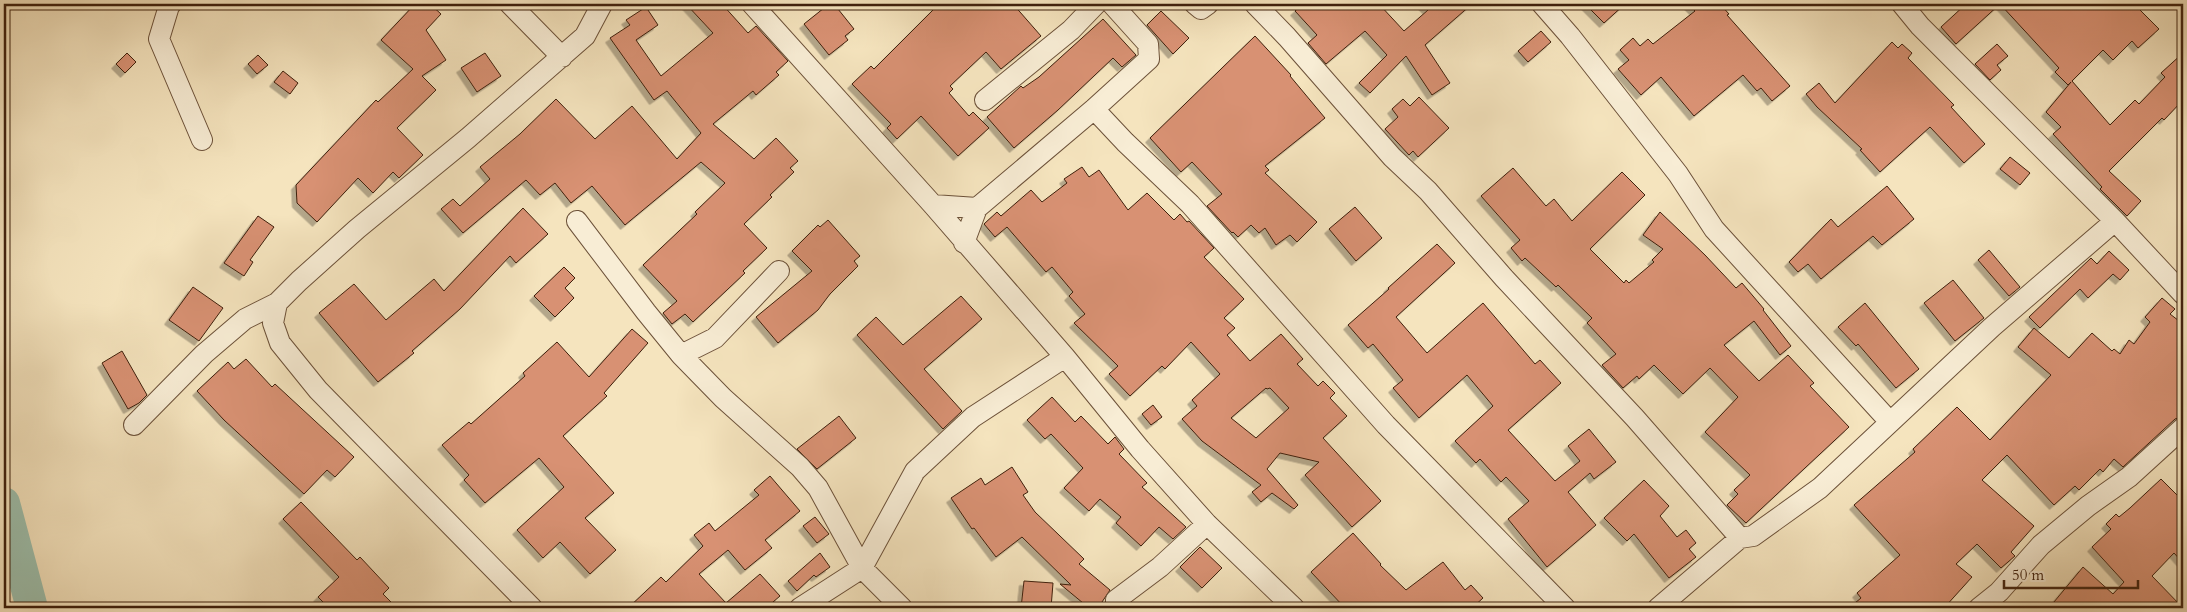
<svg xmlns="http://www.w3.org/2000/svg" width="2187" height="612" font-family="Cardo,serif">
  <style>
    .lines { fill: none; stroke-linecap: round; stroke-linejoin: round }
    .river { stroke: #9dbfac; stroke-width: 32 }
    .building { fill: #d89173; stroke: #3f200d; fill-rule: evenodd; filter: url(#shadow) }
    .minor-casing { stroke: #6c5139; stroke-width: 22 }
    .minor { stroke: #f8edd5; stroke-width: 20 }
  </style>
  <defs>
    <filter id="shadow"><feDropShadow dx="-4.5" dy="4.5" stdDeviation="0" flood-color="#0004"/></filter>
  </defs>
  <rect width="100%" height="100%" fill="#f5e4be"/>
  <filter id="stains"><feTurbulence type="fractalNoise" baseFrequency=".004" numOctaves="4"/><feColorMatrix values="0 0 0 0 .2 0 0 0 0 .09 0 0 0 0 .02 0 0 0 .5 -.17"/></filter>
  <radialGradient id="worn" r=".72"><stop offset=".6" stop-color="#630" stop-opacity="0"/><stop offset="1" stop-color="#630" stop-opacity=".3"/></radialGradient>
  <g class="lines">
    <path class="river" d="M4,503L32,608"/>
  </g>
  <path class="building" d="M415,4H430L441,14L426,30L446,60L422,76L436,90L397,128L423,155L399,178L393,172L373,193L358,178L317,222L297,203L296,185L376,100L378,102L413,69L381,40Z
    M686,4H722L748,33L756,26L788,61L776,72L779,75L756,95L753,91L713,124L754,159L776,138L798,161L790,168L794,172L770,195L772,197L744,224L767,248L743,271L745,273L693,322L685,314L672,324L663,313L677,301L643,265L697,214L695,212L725,183L701,162L625,225L592,186L571,203L555,183L540,195L526,180L463,233L441,209L453,199L460,206L490,179L480,167L520,134L556,99L595,139L632,106L677,159L701,133L667,91L654,100L610,38L630,25L626,20L646,7L658,25L636,40L661,76L713,33Z
    M829,4H834L854,29L845,36L848,40L829,55L804,24Z
    M939,4H1013L1041,36L1001,69L986,52L950,86L953,89L949,93L969,116L973,112L989,128L958,156L921,116L897,139L887,128L891,124L852,84L871,66L874,69Z
    M1303,4H1379L1404,31L1428,10L1422,4H1472L1425,45L1450,83L1432,95L1406,56L1370,93L1359,83L1387,55L1365,31L1326,64L1308,43L1317,35L1295,11Z
    M1585,4H1625L1604,23Z
    M1688,4H1720L1729,14L1727,15L1790,86L1772,101L1761,88L1757,91L1743,75L1694,116L1661,77L1641,95L1618,69L1629,60L1620,50L1633,38L1640,46L1648,39L1653,44L1695,11Z
    M1966,4H2134L2159,29L2138,48L2132,41L2113,60L2103,50L2072,81L2110,125L2135,100L2139,104L2165,77L2161,73L2183,53V100L2164,120L2162,118L2109,171L2141,201L2127,216L2100,189L2102,187L2053,134L2061,127L2046,112L2071,82L2068,85L2055,72L2059,68L2000,4L1956,44L1941,27Z
    M1161,11L1189,38L1173,54L1147,25Z
    M1103,19L1136,55L1122,67L1113,58L1058,110L1014,148L987,117L1021,86L1023,88L1039,77Z
    M1541,31L1551,42L1528,62L1518,51Z
    M1255,36L1291,75L1290,76L1325,118L1265,166L1269,170L1265,173L1317,222L1297,242L1290,235L1276,245L1265,228L1259,233L1251,225L1238,237L1233,232L1232,233L1207,206L1222,194L1192,162L1181,172L1150,138Z
    M1892,42L1898,48L1902,44L1912,53L1908,58L1954,105L1951,107L1985,144L1964,163L1930,127L1880,172L1860,150L1862,149L1817,107L1806,94L1819,83L1835,103Z
    M1997,44L2008,56L1997,65L2001,70L1990,80L1975,64Z
    M127,53L136,62L125,73L116,64Z
    M485,53L501,76L477,92L461,68Z
    M258,55L268,65L257,74L248,64Z
    M283,71L298,83L290,94L274,82Z
    M1419,97L1449,128L1418,157L1413,151L1409,155L1385,129L1398,117L1392,109L1403,99L1410,106Z
    M2010,157L2030,173L2020,185L2000,169Z
    M1082,167L1089,177L1099,170L1128,210L1147,193L1174,220L1180,214L1187,222L1189,221L1214,248L1204,257L1244,299L1224,318L1235,328L1227,335L1250,361L1281,334L1303,359L1297,364L1318,386L1323,381L1335,393L1330,398L1347,416L1323,438L1381,501L1352,527L1305,475L1319,462L1280,453L1267,469L1298,505L1294,509L1272,493L1261,502L1252,492L1261,485L1202,441L1182,419L1197,406L1192,400L1220,374L1191,342L1165,369L1162,366L1130,396L1109,374L1118,366L1074,323L1085,314L1069,296L1073,292L1052,267L1046,272L1007,227L995,237L984,224L997,212L1001,216L1031,190L1042,202L1067,183L1064,179ZM1266,388L1267,389L1270,388L1289,408L1256,438L1231,418Z
    M1513,168L1546,206L1554,199L1572,221L1622,172L1645,195L1590,249L1624,283L1626,280L1629,283L1654,262L1652,260L1663,249L1643,235L1660,212L1705,255L1736,288L1742,283L1764,309L1763,310L1791,346L1780,355L1754,321L1724,345L1759,381L1788,355L1814,383L1810,386L1849,427L1746,523L1727,505L1738,494L1734,490L1750,475L1705,432L1738,397L1710,368L1683,394L1654,365L1639,379L1637,376L1623,388L1602,365L1616,354L1587,323L1592,318L1558,285L1556,287L1525,258L1522,261L1511,248L1520,240L1481,196Z
    M1887,186L1914,219L1882,245L1873,236L1821,279L1808,264L1798,272L1789,262L1831,219L1838,227Z
    M1355,207L1382,238L1356,261L1329,229Z
    M523,208L548,234L516,263L510,256L460,309L412,351L414,353L378,382L319,313L354,284L386,320L434,279L444,291Z
    M258,216L274,227L250,260L253,262L244,276L224,263Z
    M828,220L860,256L854,261L858,266L830,294L818,310L778,343L756,317L812,271L792,251L818,225L820,227Z
    M1437,244L1455,263L1396,317L1427,353L1483,303L1535,364L1540,360L1561,383L1508,430L1555,481L1580,461L1568,446L1589,429L1616,462L1594,479L1590,473L1568,492L1596,525L1547,567L1508,519L1529,501L1506,477L1501,482L1480,459L1476,463L1455,441L1493,406L1467,375L1419,418L1393,388L1403,380L1373,344L1368,348L1348,325L1389,289L1388,288Z
    M1989,250L2020,287L2009,296L1978,260Z
    M2109,251L2129,270L2120,280L2113,274L2088,298L2080,289L2040,328L2029,317L2091,258L2097,264Z
    M564,267L575,278L565,288L574,298L555,317L534,296Z
    M1953,280L1984,318L1955,341L1924,303Z
    M193,287L223,308L199,341L169,320Z
    M961,296L982,319L924,369L962,411L943,429L857,335L876,317L903,345Z
    M2162,298L2175,309L2170,314L2183,324V416L2175,419L2123,467L2114,459L2103,472L2100,469L2079,490L2075,486L2054,505L2007,455L1982,480L2034,526L2011,552L2015,556L2001,568L1977,544L1956,564L1972,577L1944,608H1849L1861,598L1857,593L1900,555L1854,505L1915,452L1913,449L1957,407L1990,440L2051,375L2018,347L2034,328L2069,358L2092,333L2112,351L2114,349L2120,354L2129,340L2134,344L2150,322L2145,317Z
    M1865,303L1919,369L1896,388L1858,344L1856,346L1838,327Z
    M632,329L648,343L604,393L607,396L563,436L614,493L585,518L616,550L590,574L560,542L543,558L517,530L564,487L539,458L485,503L464,480L469,475L442,445L469,422L471,424L525,376L523,373L557,342L589,377Z
    M122,351L147,395L139,403L128,409L102,363Z
    M246,359L272,387L275,384L354,457L335,477L327,470L304,494L224,420L197,391L228,362L234,369Z
    M1052,397L1075,422L1081,416L1108,444L1115,437L1124,449L1119,454L1147,483L1142,487L1186,527L1173,539L1159,527L1141,546L1116,523L1121,517L1100,499L1089,511L1064,488L1083,468L1051,434L1045,439L1027,420Z
    M1153,405L1162,417L1151,425L1142,414Z
    M839,416L856,438L817,469L797,449Z
    M1012,467L1028,492L1023,495L1035,512L1084,559L1079,564L1110,590L1098,608H1089L1060,584L1071,585L1022,537L996,557L974,528L972,529L951,498L981,478L985,485Z
    M770,476L800,511L765,540L772,548L745,570L728,550L699,574L726,603L760,574L780,596L766,608H628L661,577L666,582L703,546L694,535L709,523L715,531L759,495L754,490Z
    M2161,479L2183,501V563L2174,553L2152,576L2183,608H2049L2083,567L2113,594L2124,582L2092,547L2111,529L2106,524L2116,514L2119,517L2130,508Z
    M1644,480L1669,506L1660,516L1677,537L1686,530L1696,543L1689,549L1696,557L1669,578L1634,534L1627,541L1604,518Z
    M301,502L357,560L360,557L389,588L383,594L397,608H329L318,597L339,577L283,519Z
    M815,517L829,534L817,543L803,526Z
    M1353,533L1381,564L1380,565L1406,590L1443,562L1465,590L1471,585L1483,598L1472,608H1345L1311,572Z
    M1200,547L1222,568L1202,588L1180,567Z
    M820,553L830,567L816,577L814,575L797,591L788,581Z
    M1024,581L1053,583L1051,608H1021Z"/>
  <g class="lines">
    <defs>
      <path id="minor" d="M171,4L169,6L159,39L202,140
        M510,4L562,57
        M752,4L933,205L1065,357L1140,449L1207,524L1294,608
        M1195,4L1201,9L1208,4
        M1255,4L1287,37L1392,157L1428,191L1504,278L1635,418L1740,538
        M1542,4L1570,36L1678,174L1714,229L1890,422
        M1902,4L1920,26L2115,221L2183,294
        M985,100L1071,30L1096,4
        M1094,109L1125,142L1190,204L1386,425L1565,608
        M933,205L977,208
        M577,221L646,312L681,355
        M964,243L977,208L1094,109L1149,59L1148,44L1112,4
        M779,271L715,338L681,355L723,398L800,467L818,488L862,568L902,608
        M134,425L204,354L245,319L277,303
        M532,608L318,390L280,343L273,323L277,303L299,281L357,229L468,138L585,36L602,4
        M800,608L862,568L915,471L973,417L1065,357
        M1116,608V600L1160,567L1207,524
        M1658,608L1740,538L1753,536L1820,488L1992,327L2115,221
        M1979,608L1999,592L2041,545L2088,506L2129,477L2183,428"/>
    </defs>
    <use href="#minor" class="minor-casing"/>
    <use href="#minor" class="minor"/>
  </g>
  <rect width="2187" height="612" fill="none" stroke="#f5e4be" stroke-width="20"/>
  <rect x="5" y="5" width="2177" height="602" fill="none" stroke="#3f200d" stroke-width="2.5"/>
  <rect x="10" y="10" width="2167" height="592" fill="none" stroke="#3f200d"/>
  <path d="M2004 580v8h134v-8" fill="none" stroke="#3f200d" stroke-width="2.5"/>
  <text x="2012" y="580" font-size="15" fill="#3f200d" stroke="#f8edd5" stroke-width="4" paint-order="stroke">50 m</text>
  <rect width="100%" height="100%" filter="url(#stains)"/>
  <rect width="100%" height="100%" fill="url(#worn)"/>
</svg>
